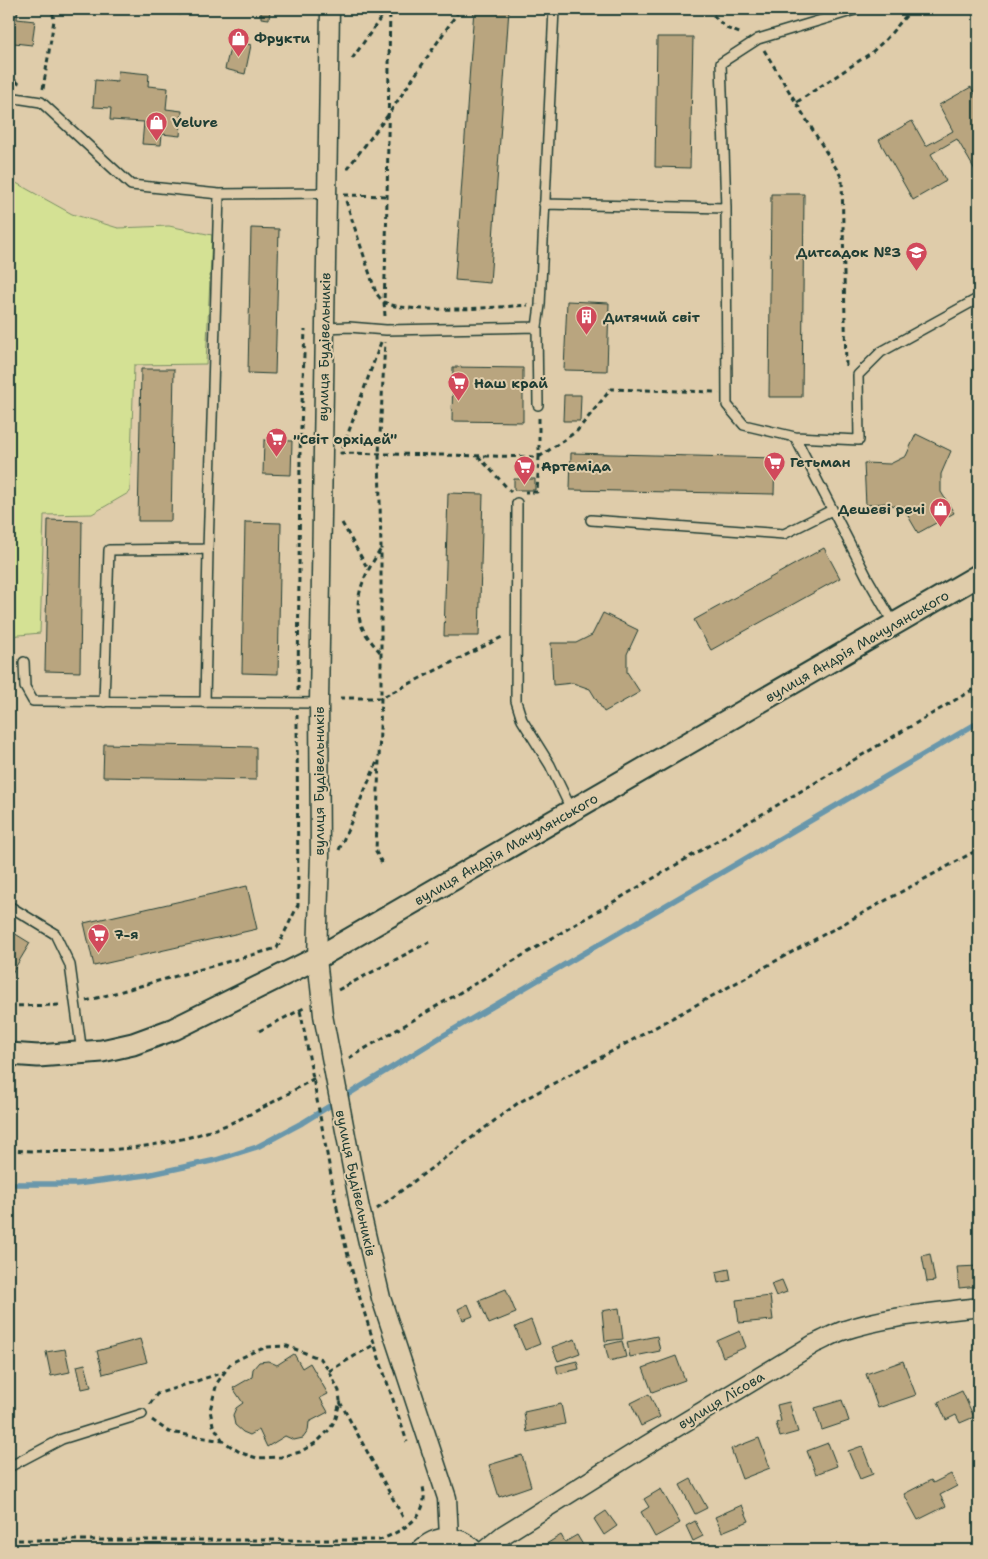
<svg xmlns="http://www.w3.org/2000/svg" width="988" height="1559" font-family="'Shantell Sans',sans-serif">
  <style>
    .green { fill: #d4e194; stroke: #7a8f64 }
    .lines { fill: none; stroke-linecap: round; stroke-linejoin: round }
    .stream { stroke: #6997ab; stroke-width: 5.5 }
    .building { fill: #b9a57f; stroke: #1f3d34 }
    .service-casing { stroke: #1f3d34; stroke-width: 12 }
    .minor-casing { stroke: #1f3d34; stroke-width: 21 }
    .tertiary-casing { stroke: #1f3d34; stroke-width: 25 }
    .path { stroke: #1f3d34; stroke-width: 3; stroke-dasharray: 5 4; stroke-linecap: butt }
    .service { stroke: #dfccaa; stroke-width: 9 }
    .minor { stroke: #dfccaa; stroke-width: 18 }
    .tertiary { stroke: #dfccaa; stroke-width: 21 }
    .minor-bridge-casing { stroke: #1f3d34; stroke-width: 21; stroke-linecap: butt }
    .path-bridge { stroke: #1f3d34; stroke-width: 3; stroke-dasharray: 5 4; stroke-linecap: butt }
    .minor-bridge { stroke: #dfccaa; stroke-width: 18 }
    .labels { text-anchor: middle; stroke-width: 4; stroke-linejoin: round; paint-order: stroke }
    .poi-label { font-size: 14px; font-weight: bold; fill: #1f3d34; stroke: #dfccaa; text-anchor: start }
    .street-label { font-size: 14px; fill: #1f3d34; stroke: #dfccaa }
  </style>
  <rect width="100%" height="100%" fill="#dfccaa"/>
  <filter id="ink" filterUnits="userSpaceOnUse"><feTurbulence type="fractalNoise" baseFrequency=".02" numOctaves="2"/><feDisplacementMap in="SourceGraphic" scale="10" xChannelSelector="R" yChannelSelector="G"/><feConvolveMatrix kernelMatrix="1 2 1 2 8 2 1 2 1" color-interpolation-filters="sRGB"/></filter>
  <g filter="url(#ink)">
    <path class="green" d="M150,9H183L180,15Z
      M9,179L72,214L118,228L169,226L212,235L206,364L134,365L130,492L92,514L44,515L40,633L9,636Z"/>
    <g class="lines">
      <path class="stream" d="M9,1184H76L147,1175L216,1160L257,1147L302,1123L444,1035L979,722"/>
    </g>
    <path class="building" d="M9,9H18L17,19L35,21L32,45L14,43L13,53L9,52Z
      M474,9H509L490,283L455,280Z
      M261,10L270,11L269,19L261,18Z
      M657,37H693L690,168L655,167Z
      M232,40L251,45L245,74L225,69Z
      M118,71L149,74L148,86L168,88L166,109L182,111L180,136L162,134L161,145L142,144L144,122L110,120L111,108L93,107L95,80L117,82Z
      M971,87L979,101V168L975,170L957,139L931,154L946,181L913,200L879,140L912,121L926,146L953,131L939,105Z
      M771,194H804L802,397H769Z
      M251,228L279,229L275,374L248,373Z
      M567,301L609,303L607,371L564,370Z
      M453,367L523,368V422L452,421Z
      M141,369H174L171,521H138Z
      M564,395H581L580,421H563Z
      M916,434L951,451L941,474V492L954,513L918,533L904,509L886,503L866,505L864,463L890,464L906,456Z
      M264,440L292,441L291,475L263,474Z
      M571,453L775,458L774,494L570,490Z
      M514,479H535V490H514Z
      M448,493L483,494L479,636H444Z
      M48,520L82,521L80,672L45,671Z
      M245,522L281,523L278,674L242,673Z
      M824,548L840,578L711,650L694,620Z
      M603,613L638,630L627,654V672L640,692L604,712L590,689L573,683L553,685L551,643H576L592,635Z
      M104,744L256,747V780L103,777Z
      M247,886L257,929L94,966L84,923Z
      M9,930L30,943L9,978Z
      M930,1254L935,1281L927,1282L922,1256Z
      M979,1266V1286L959,1288L957,1267Z
      M729,1269L731,1280L718,1283L716,1272Z
      M782,1280L787,1292L776,1296L771,1284Z
      M506,1289L516,1313L489,1324L479,1300Z
      M770,1296L773,1320L739,1323L736,1300Z
      M468,1304L473,1316L463,1320L458,1309Z
      M619,1308L623,1339L605,1341L602,1311Z
      M531,1320L540,1344L525,1350L515,1327Z
      M740,1331L746,1347L723,1357L717,1341Z
      M657,1336L660,1351L630,1357L627,1342Z
      M140,1339L147,1362L103,1374L97,1351Z
      M575,1339L580,1353L558,1361L552,1347Z
      M622,1341L626,1357L609,1361L605,1345Z
      M65,1349L70,1372L51,1376L46,1352Z
      M294,1354L302,1368L310,1363L328,1394L320,1398L328,1412L309,1422L308,1431L303,1438L294,1440L285,1436L267,1447L259,1430L250,1435L243,1432L235,1425L233,1415L236,1408L243,1403L233,1388L252,1377L253,1369L259,1362L268,1361L277,1365Z
      M676,1356L685,1380L652,1392L643,1368Z
      M577,1361L579,1369L558,1374L556,1366Z
      M903,1361L916,1395L878,1408L866,1374Z
      M85,1364L91,1387L82,1389L77,1366Z
      M962,1391L974,1417L960,1423L956,1415L946,1420L938,1402Z
      M649,1394L660,1417L641,1426L631,1403Z
      M842,1400L849,1421L822,1430L815,1408Z
      M789,1402L798,1432L780,1437L776,1423L781,1421L777,1405Z
      M561,1404L565,1424L527,1432L524,1412Z
      M759,1438L770,1468L742,1479L731,1449Z
      M828,1443L837,1466L816,1474L807,1451Z
      M862,1446L873,1474L860,1479L848,1451Z
      M522,1455L531,1486L499,1497L489,1465Z
      M951,1474L957,1486L940,1495L946,1506L918,1520L904,1494L931,1480L933,1483Z
      M691,1479L707,1508L695,1514L680,1485Z
      M661,1489L680,1523L655,1537L641,1512L649,1507L644,1499Z
      M742,1505L749,1521L722,1532L715,1517Z
      M606,1511L617,1526L604,1535L594,1519Z
      M695,1521L703,1536L693,1541L686,1526Z
      M561,1535L565,1542L577,1535L586,1550H546L543,1546Z"/>
    <g class="lines">
      <defs>
        <path id="service" d="M9,97L41,102L131,185L219,194L326,193
          M544,204L726,208
          M537,327L538,405
          M325,328L349,327L386,330L537,327L540,305L554,9
          M795,437L744,425L727,405L726,208L721,63L758,39L858,9
          M517,503L516,701L522,720L550,765L572,811
          M591,520L784,534L832,510
          M894,624L868,579L795,437L859,440L858,375L881,352L979,298
          M24,662L25,687L33,701L319,703
          M104,702L109,550L208,549
          M205,703L208,549L219,194
          M9,906L55,934L70,965L82,1053
          M9,1467L62,1439L142,1414"/>
        <path id="minor" d="M323,1015L317,958L320,856L319,703L330,9
          M359,1204L381,1298L447,1498L449,1537
          M420,1550C436,1534 458,1533 474,1550
          M485,1550L503,1535L647,1445L814,1344C823,1340 832,1335 842,1331C886,1316 933,1313 979,1307"/>
        <path id="tertiary" d="M9,1054L38,1056L102,1051L133,1044L174,1029L317,958L979,575"/>
      </defs>
      <use href="#service" class="service-casing"/>
      <use href="#minor" class="minor-casing"/>
      <use href="#tertiary" class="tertiary-casing"/>
      <path class="path" d="M707,9L726,28L742,34
        M764,50L842,178L846,368H847
        M352,59L387,9
        M9,74L21,86
        M43,89L54,20L52,9
        M797,102L871,53L886,39L912,9
        M347,169L388,115L460,9
        M344,195L388,196
        M346,201L376,293C378,295 381,300 384,302C406,315 499,307 528,305
        M385,316L384,302C388,204 388,106 390,9
        M381,342L341,453L539,457L537,492H525
        M539,418V457
        M478,456L511,492
        M539,457L577,431L611,389L714,392
        M342,523L368,569
        M380,652C374,645 367,637 363,629C350,601 365,573 381,549
        M298,691L300,453L305,330
        M340,698H381L504,636
        M339,850L377,762
        M382,863L376,852L381,698V549L379,454L385,342
        M338,990L429,942
        M86,1001L277,948L298,905L297,715
        M9,1006L63,1005
        M300,1011L302,1019
        M259,1031L304,1008
        M349,1058L979,686
        M9,1150C82,1154 162,1152 231,1123C261,1110 289,1093 318,1076
        M337,1208C353,1288 382,1365 407,1442
        M377,1209L518,1103L979,849
        M329,1371L375,1344
        M340,1402L404,1519
        M150,1404L157,1394L224,1372
        M152,1420L169,1432L223,1441L241,1453L257,1458L281,1457L300,1452L317,1442L330,1429L336,1418L340,1401L339,1391L329,1371L321,1359L287,1346L268,1347L253,1352L231,1363L217,1383L210,1410L213,1425L223,1441
        M9,1540H380C403,1530 430,1517 423,1487H425
        M250,1550V1540"/>
      <use href="#service" class="service"/>
      <use href="#minor" class="minor"/>
      <use href="#tertiary" class="tertiary"/>
      <defs>
        <path id="minor-bridge" d="M323,1015L359,1204"/>
      </defs>
      <use href="#minor-bridge" class="minor-bridge-casing"/>
      <path class="path-bridge" d="M302,1019L337,1208"/>
      <use href="#minor-bridge" class="minor-bridge"/>
    </g>
  </g>
  <defs>
    <symbol id="shop-pin" viewBox="-11 -11 22 30"><path d="M0 17L-7.5 6A9.5 9.5 0 1 1 7.5 6Z" fill="#d1495b" stroke="#dfccaa"/><path d="M-5-2.5h2.3a2.7 3.5 0 0 1 5.4 0H5L5.5 6h-11ZM-1.5-2.5h3a1.5 2.3 0 0 0-3 0Z" fill="#fff"/></symbol>
    <symbol id="school-pin" viewBox="-11 -11 22 30"><path d="M0 17L-7.5 6A9.5 9.5 0 1 1 7.5 6Z" fill="#d1495b" stroke="#dfccaa"/><path d="M0-5L7-2L0 1L-7-2ZM-4 1L0 2.5L4 1V4Q0 6-4 4Z" fill="#fff"/></symbol>
    <symbol id="building-pin" viewBox="-11 -11 22 30"><path d="M0 17L-7.5 6A9.5 9.5 0 1 1 7.5 6Z" fill="#d1495b" stroke="#dfccaa"/><path d="M-4-6H4V6H1V3H-1V6H-4ZM-2.5-4.3h1.7v1.8h-1.7ZM.8-4.3h1.7v1.8H.8ZM-2.5-1h1.7V.8h-1.7ZM.8-1h1.7V.8H.8Z" fill="#fff"/></symbol>
    <symbol id="supermarket-pin" viewBox="-11 -11 22 30"><path d="M0 17L-7.5 6A9.5 9.5 0 1 1 7.5 6Z" fill="#d1495b" stroke="#dfccaa"/><path d="M-6-5.5h2.5l.6 2H6L4.5 2H-2.5L-4.4-4H-6ZM-1.5 3.2a1.3 1.3 0 1 0 .1 0ZM3 3.2a1.3 1.3 0 1 0 .1 0Z" fill="#fff"/></symbol>
  </defs>
  <g fill-rule="evenodd">
    <use href="#shop-pin" x="226" y="26" width="25" height="34"/>
    <use href="#shop-pin" x="144" y="110" width="25" height="34"/>
    <use href="#school-pin" x="904" y="240" width="25" height="34"/>
    <use href="#building-pin" x="574" y="304" width="25" height="34"/>
    <use href="#supermarket-pin" x="446" y="370" width="25" height="34"/>
    <use href="#supermarket-pin" x="264" y="426" width="25" height="34"/>
    <use href="#supermarket-pin" x="762" y="450" width="25" height="34"/>
    <use href="#supermarket-pin" x="512" y="454" width="25" height="34"/>
    <use href="#shop-pin" x="928" y="496" width="25" height="34"/>
    <use href="#supermarket-pin" x="86" y="922" width="25" height="34"/>
  </g>
  <g class="labels">
    <g class="poi-label">
      <text x="254" y="43">Фрукти</text>
      <text x="172" y="127">Velure</text>
      <text x="901" y="257" text-anchor="end">Дитсадок №3</text>
      <text x="603" y="322">Дитячий світ</text>
      <text x="474" y="388">Наш край</text>
      <text x="293" y="444">"Світ орхідей"</text>
      <text x="790" y="467">Гетьман</text>
      <text x="541" y="471">Артеміда</text>
      <text x="925" y="514" text-anchor="end">Дешеві речі</text>
      <text x="114" y="939">7-я</text>
    </g>
    <g class="street-label">
      <text transform="translate(324 347) rotate(-89)" y="5">вулиця Будівельників</text>
      <text transform="translate(857 646) rotate(-30)" y="5">вулиця Андрія Мачулянського</text>
      <text transform="translate(319 781) rotate(-90)" y="5">вулиця Будівельників</text>
      <text transform="translate(506 849) rotate(-30)" y="5">вулиця Андрія Мачулянського</text>
      <text transform="translate(356 1183) rotate(78)" y="5">вулиця Будівельників</text>
      <text transform="translate(721 1400) rotate(-31)" y="5">вулиця Лісова</text>
    </g>
  </g>
  <rect width="988" height="1559" fill="none" stroke="#dfccaa" stroke-width="30"/>
  <rect x="15" y="15" width="958" height="1529" fill="none" stroke="#1f3d34" stroke-width="2" filter="url(#ink)"/>
</svg>
